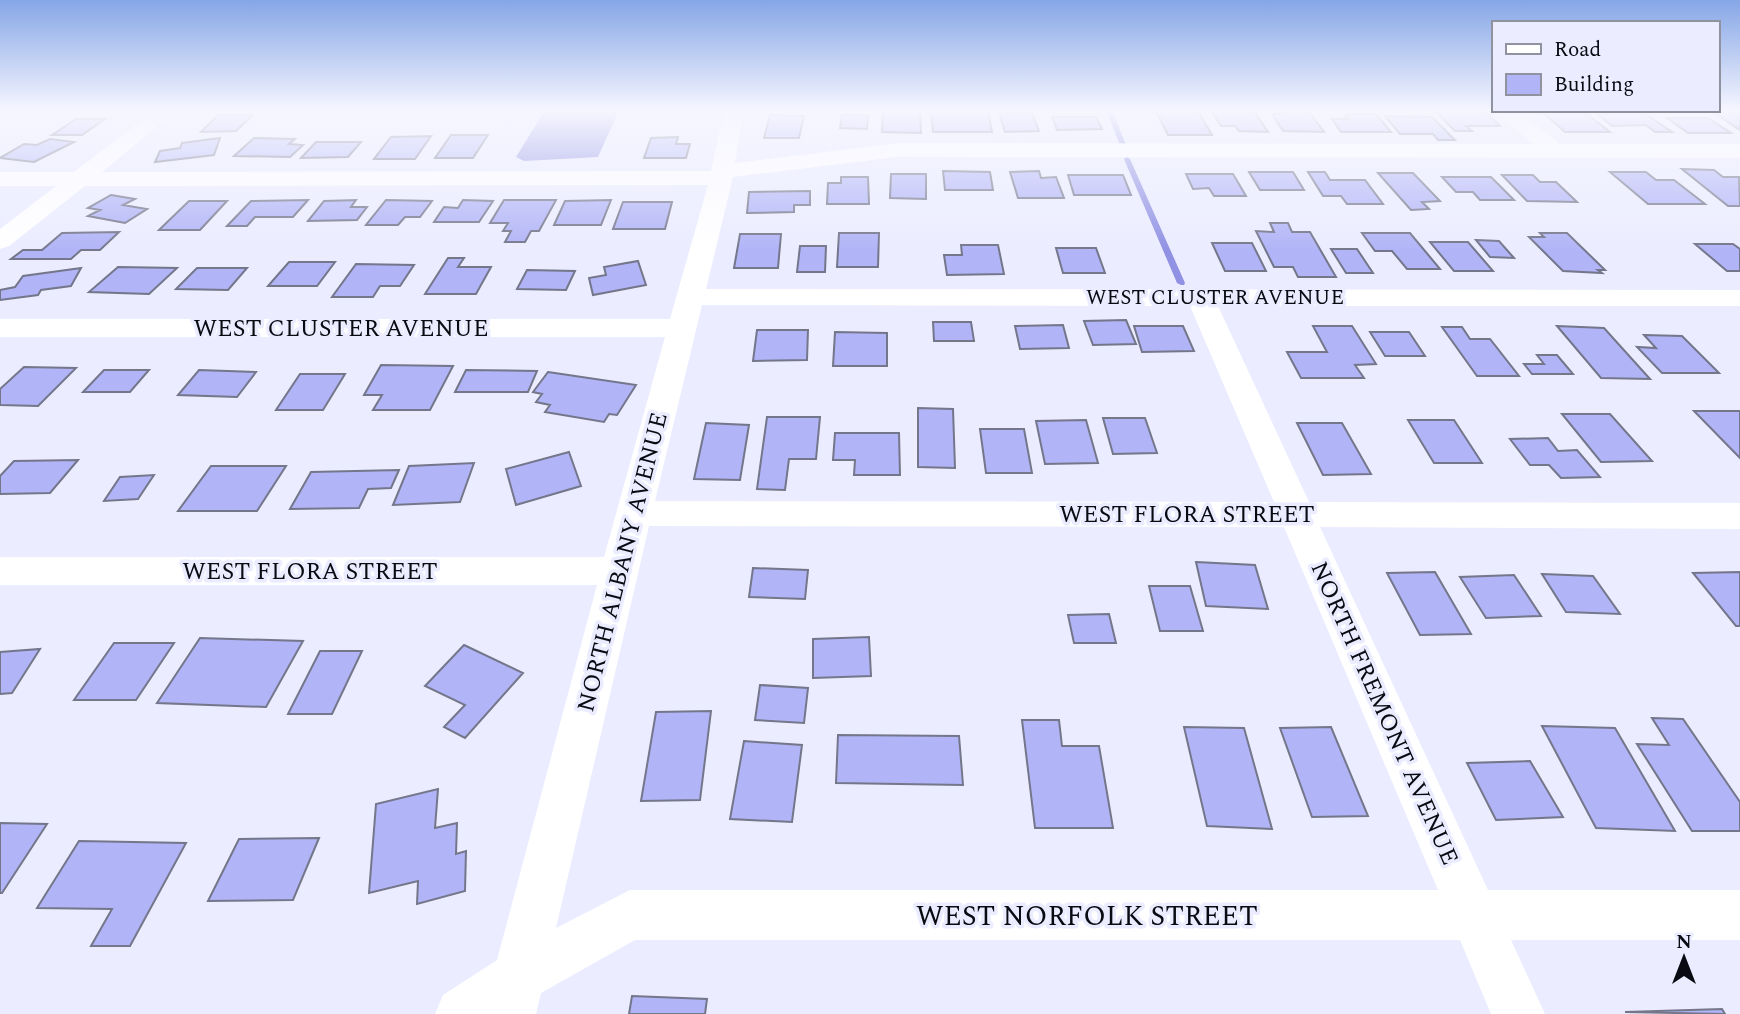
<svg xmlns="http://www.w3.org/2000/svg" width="1740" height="1014" font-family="Spectral,serif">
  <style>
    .water { fill: #9091e3 }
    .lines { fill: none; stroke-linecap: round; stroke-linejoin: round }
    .stream { fill: #9091e3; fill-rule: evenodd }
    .building { fill: #b1b4f7; stroke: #74768a; stroke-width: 2 }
    .minor { fill: #fff; fill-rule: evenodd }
    .labels { text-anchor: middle; stroke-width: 7; stroke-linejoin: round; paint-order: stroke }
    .far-street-label { font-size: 21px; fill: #0a0a12; stroke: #ebecff }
    .street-label { font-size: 24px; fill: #0a0a12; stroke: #ebecff }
    .near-street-label { font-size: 28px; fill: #0a0a12; stroke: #ebecff }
  </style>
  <rect width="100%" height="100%" fill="#ebecff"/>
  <path class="water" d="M545,110H619L598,157L524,161L516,157Z"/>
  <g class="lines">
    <path class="stream" d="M1106,110H1112L1126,145L1125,146L1120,145Z
      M1127,157L1130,159L1185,283L1184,285H1181L1177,283L1124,159Z"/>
  </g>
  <path class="building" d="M883,110L920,111L921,133L882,132Z
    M931,110H988L992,132H933Z
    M1211,110H1253L1268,132L1239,131L1235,126H1221Z
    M1282,110H1308L1324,132L1283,131L1272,114H1285Z
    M1434,110H1483L1500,126H1466L1472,131H1455Z
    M1540,110H1582L1610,132H1565Z
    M1608,110L1644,113L1672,132H1655L1646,125L1612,126L1596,113H1612Z
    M1156,111H1198L1212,135H1168Z
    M1713,112H1740V130Z
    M999,113H1032L1039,131L1005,132Z
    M1344,114H1376L1391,132H1341L1332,119H1348Z
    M218,115H253L236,131L201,132Z
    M770,115L804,116L799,138H764Z
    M842,115H868L867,129L840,128Z
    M1385,116L1432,117L1455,140H1438L1433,134H1400Z
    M1052,117H1096L1102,129L1057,130Z
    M1667,118H1708L1731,133H1688Z
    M76,119H105L82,135H52Z
    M451,135H488L473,158H435Z
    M431,136L415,159H374L391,137Z
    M678,137L676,144H690L686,158H644L651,138Z
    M220,138L214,155L155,162L160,151L180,148L182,143Z
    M254,138L295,139L289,144L303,145L290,157L234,156Z
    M50,139L74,142L34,162L0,158L24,144L37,145Z
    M316,142H361L348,157L301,158Z
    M1682,169L1714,170L1723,177H1739L1740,206H1728Z
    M943,171L990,172L993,190H945Z
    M1039,171L1041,178L1056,177L1064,198H1018L1010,172Z
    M1249,172H1293L1304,190H1260Z
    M1308,172H1325L1330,180H1365L1383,204H1347L1341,196H1323Z
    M1610,172H1646L1656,180H1674L1705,204H1648Z
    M1378,173H1413L1440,201L1422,202L1429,209L1411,210Z
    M891,174H926V199L890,198Z
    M1186,174H1233L1246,196H1214L1209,188L1193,189Z
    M1068,175H1123L1131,195H1074Z
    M1502,175H1533L1540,182H1556L1577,202L1527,201Z
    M841,177H868L869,204H827L828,183H841Z
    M1442,177H1491L1514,200H1480L1473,192H1456Z
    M810,191V205H794V212L747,213L749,192Z
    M111,195L135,199L123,205L147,209L125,223L88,216L100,210L88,208Z
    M308,200L293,217H255L247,226H227L251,201Z
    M356,200L351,207H367L357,220L308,221L324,201Z
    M386,200L432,201L420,217H405L398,225H366Z
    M463,200L493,201L479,222H434L444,207L458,208Z
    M504,200H556L539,231H531L525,242H505L511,231H503L508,223H490Z
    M611,200L601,225H554L565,201Z
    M189,201H227L200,230H159Z
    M623,202H672L665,229H613Z
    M1270,223H1288L1292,232H1310L1336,277H1298L1293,267H1274L1256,231L1274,232Z
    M119,232L100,250H81L71,259H11L23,250H42L62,233Z
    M839,233H879L878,267H837Z
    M1362,233H1410L1440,269H1407L1392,251H1375Z
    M1540,233H1567L1605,270H1598L1602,273L1563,271L1529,237H1544Z
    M740,234H781L778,268H734Z
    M1476,240L1499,241L1514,258L1490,257Z
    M1430,242H1468L1493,271H1454Z
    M1212,243H1252L1266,271H1225Z
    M1695,244H1733L1740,249V271H1727Z
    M961,245H998L1004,274L947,275L944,255H962Z
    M800,246H826L825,272H797Z
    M1056,248H1096L1105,273H1063Z
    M1331,249H1357L1373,273H1346Z
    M448,258H464L458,267H491L476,294H425Z
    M638,261L646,285L593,295L589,278L606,275L604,267Z
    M289,262H335L317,286H268Z
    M356,264L414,265L400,286H380L373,297H332Z
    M118,267L177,268L149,294L89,292Z
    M81,268L71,286L41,290L38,295L0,300V290L15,287L23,276Z
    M197,268H247L228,290L176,289Z
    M527,270L575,271L566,290L517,289Z
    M1126,320L1136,344L1093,345L1084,321Z
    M933,322H971L974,341H934Z
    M1063,325L1069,348L1020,349L1015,326Z
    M1134,326H1183L1194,351L1142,352Z
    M1313,326H1352L1376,364L1355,365L1364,378H1301L1287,352H1327Z
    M1557,326L1604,328L1650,379L1601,378Z
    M1442,327H1462L1470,339H1490L1519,376H1477Z
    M757,330H808L807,360L753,361Z
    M835,332L887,333V366H833Z
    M1370,332H1409L1425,356H1385Z
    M1644,335L1682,336L1719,373H1662L1637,347L1656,348Z
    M1537,355H1557L1573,374H1532L1524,364H1544Z
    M381,365L453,366L430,410H373L382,395H364Z
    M24,367L76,368L38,406L0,405V389Z
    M104,370H149L130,392H83Z
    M199,370L256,372L237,397L178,395Z
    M466,370L537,371L528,392H455Z
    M548,372L636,385L617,415L609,414L604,422L545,412L550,405L536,402L542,394L533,392Z
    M300,374H345L323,410H276Z
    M918,408L953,409L955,468L918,467Z
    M1694,411H1740V458Z
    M1562,414H1610L1652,461L1601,462Z
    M767,417H820L816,459H789L785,490L757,489Z
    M1103,418H1145L1157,453L1113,454Z
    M1086,420L1098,463L1045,464L1036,421Z
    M1408,420H1454L1482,463H1434Z
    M706,423L749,425L740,480L694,479Z
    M1297,423H1342L1371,474L1323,475Z
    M980,429H1024L1032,473H986Z
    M835,433H899L900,475H854L855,460H833Z
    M1548,438L1558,451L1577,450L1600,477L1561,478L1549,465H1530L1510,439Z
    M569,452L581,486L516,505L506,469Z
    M78,460L50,493L0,494V476L14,461Z
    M474,463L460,502L393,505L409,466Z
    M211,466H286L257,511H178Z
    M399,470L391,488L368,489L359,508L290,509L311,472Z
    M154,475L138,499L104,501L120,477Z
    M1196,562L1255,565L1268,609L1206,606Z
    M753,568L808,570L805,599L749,597Z
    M1435,572L1471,634L1420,635L1387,573Z
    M1740,572V626H1736L1693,573Z
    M1542,574L1593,576L1620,614L1566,612Z
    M1514,575L1541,616L1486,618L1460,577Z
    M1149,586H1190L1203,631H1160Z
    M1109,614L1116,643H1074L1068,615Z
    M869,637L871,676L813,678V639Z
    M200,638L303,641L266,707L157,703Z
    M114,643H174L136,700H74Z
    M464,645L523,673L465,738L444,727L465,705L425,686Z
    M40,649L12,693L0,694V652Z
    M320,651H362L332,714H288Z
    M760,685L808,688L804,723L755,720Z
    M711,711L700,800L641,801L656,712Z
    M1652,718L1683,719L1740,802V831H1692L1637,744L1669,745Z
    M1022,720H1059L1062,746H1099L1113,828H1035Z
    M1542,726L1615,728L1675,831L1596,828Z
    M1184,727L1244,728L1272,829L1207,826Z
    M1331,727L1368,816L1312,817L1280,728Z
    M838,735L959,736L963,785L836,783Z
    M744,741L802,745L792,822L730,819Z
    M1530,761L1563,817L1496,820L1467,763Z
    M438,789L435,828L457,823L456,854L466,851L465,891L417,904L418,881L369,893L376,804Z
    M0,823L47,824L2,893H0Z
    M319,838L293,900L208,901L239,839Z
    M79,841L186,843L130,946H91L112,909L37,908Z
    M632,996L707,999L705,1014H629Z
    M1722,1009L1725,1014L1625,1012Z"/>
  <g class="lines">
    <path class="minor" d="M155,110H177L102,172L711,171L724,110H744L735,163L897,143L1533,144L1495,110H1518L1560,144H1740V158L897,157L733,177L706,289L1740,290V306H1218L1309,502L1740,503V529L1320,527L1488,890H1740V940H1511L1545,1014H1491L1460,940H635L541,993L536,1014H435L443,995L497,960L597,585H0V557H604L665,337H0V319H670L708,185L85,186L9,246L0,249V229L56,186H0V172H74ZM702,305L1190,306L1274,502L655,501ZM649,526L1284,527L1438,890H630L556,928Z"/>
  </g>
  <linearGradient id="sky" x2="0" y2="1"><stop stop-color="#85a6e6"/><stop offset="0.44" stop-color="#f6f6ff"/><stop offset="1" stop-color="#f6f6ff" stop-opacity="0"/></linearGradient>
  <rect width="1740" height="251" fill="url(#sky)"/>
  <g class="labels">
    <g class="far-street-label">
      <text x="1215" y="304">WEST CLUSTER AVENUE</text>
    </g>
    <g class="street-label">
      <text x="341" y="336">WEST CLUSTER AVENUE</text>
      <text x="1187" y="522">WEST FLORA STREET</text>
      <text transform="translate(622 562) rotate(-76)" y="8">NORTH ALBANY AVENUE</text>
      <text x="310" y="579">WEST FLORA STREET</text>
      <text transform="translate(1385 713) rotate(66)" y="8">NORTH FREMONT AVENUE</text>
    </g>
    <g class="near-street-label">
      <text x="1087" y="925">WEST NORFOLK STREET</text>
    </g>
  </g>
  <rect x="1492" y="21" width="228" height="91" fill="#ebecff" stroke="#9192a0" stroke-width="2"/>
  <rect x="1506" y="44" width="35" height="10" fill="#ffffff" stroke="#9192a0" stroke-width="2"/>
  <text x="1554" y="56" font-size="21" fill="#0a0a12">Road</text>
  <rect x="1506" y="74" width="35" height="21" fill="#b1b4f7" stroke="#9192a0" stroke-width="2"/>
  <text x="1554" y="91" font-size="21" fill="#0a0a12">Building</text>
  <g transform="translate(1684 958)" stroke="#ebecff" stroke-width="5" paint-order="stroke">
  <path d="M0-5L12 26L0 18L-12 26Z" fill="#0a0a12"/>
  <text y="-10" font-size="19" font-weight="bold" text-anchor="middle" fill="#0a0a12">N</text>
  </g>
</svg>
